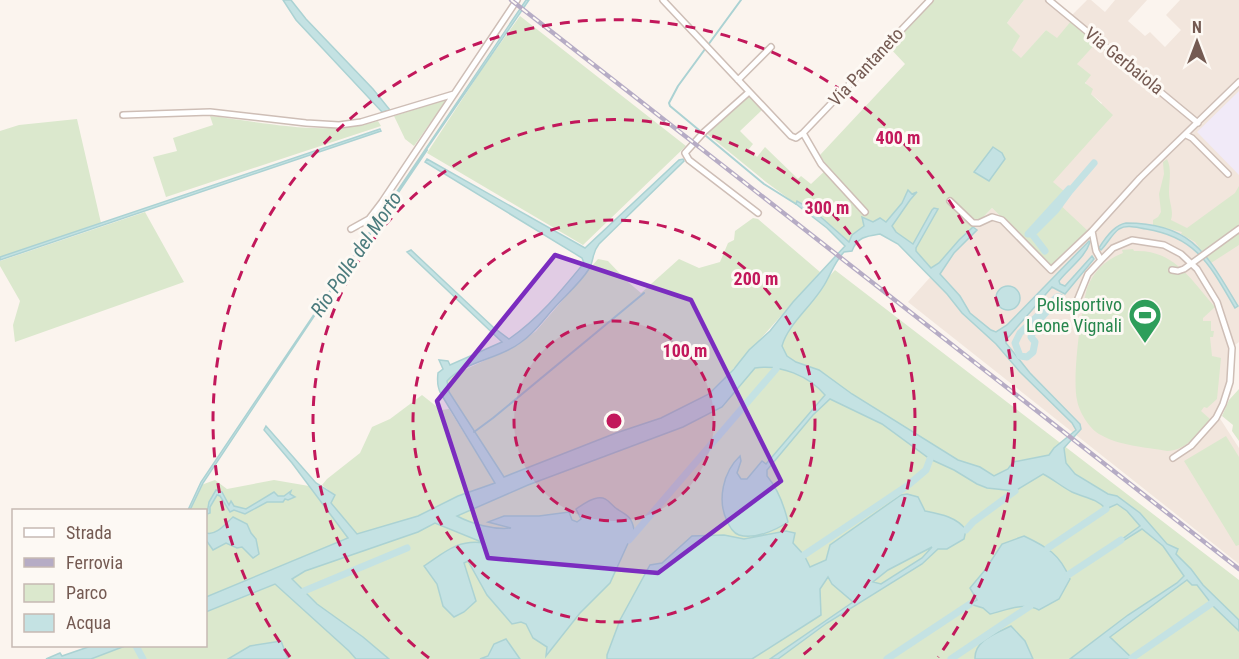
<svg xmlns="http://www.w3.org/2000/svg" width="1239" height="659" font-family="'Roboto Condensed',sans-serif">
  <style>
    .residential { fill: #f2e6dd }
    .education { fill: #f1eaf8 }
    .green { fill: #dbe8cd }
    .water { fill: #c4e2e3; stroke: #abd2d3; stroke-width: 1.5; fill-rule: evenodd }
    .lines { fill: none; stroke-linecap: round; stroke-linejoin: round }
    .stream { stroke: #abd2d3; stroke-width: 2 }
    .canal { stroke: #c4e2e3; stroke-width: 7 }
    .street-casing { stroke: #cebeb6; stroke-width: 8 }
    .street { stroke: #fff; stroke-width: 5 }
    .rail-casing { stroke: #b6acc5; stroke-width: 4.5 }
    .rail { stroke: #fdf9f4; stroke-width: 2; stroke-dasharray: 7; stroke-linecap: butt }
    .marked { fill: #7b2cbf; fill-opacity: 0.2; stroke: #7b2cbf; stroke-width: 4.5; stroke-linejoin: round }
    .ring { fill: none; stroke: #c2185b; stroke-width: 3; stroke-dasharray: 10 8 }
    .labels { text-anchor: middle; stroke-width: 6; stroke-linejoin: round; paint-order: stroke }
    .street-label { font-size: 18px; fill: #745a52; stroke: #fdf9f4 }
    .leisure-label { font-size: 18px; fill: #27864d; stroke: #fdf9f4; text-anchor: end }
    .water-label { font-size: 20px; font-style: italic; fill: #4b7b7d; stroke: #fdf9f4 }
    .centre { fill: #c2185b; stroke: #fdf9f4; stroke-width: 3 }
    .ring-label { font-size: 18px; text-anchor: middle; font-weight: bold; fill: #c2185b; stroke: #fdf9f4; stroke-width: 6; stroke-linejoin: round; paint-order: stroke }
  </style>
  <rect width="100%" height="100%" fill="#fbf4ee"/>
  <path class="residential" d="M1024,0H1053L1072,15L1087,0H1091L1105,12L1115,0H1147L1128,21L1145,36L1150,32L1165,47L1181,30L1166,15L1180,0H1239V342L1235,345V366L1231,394L1219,417L1239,448V564L908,302L992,208L1052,267L1057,202L1051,182L1102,103L1091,94L1077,64L1057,39L1046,30L1021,59L1012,50L1007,23Z"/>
  <path class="education" d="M1239,91V175L1197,132Z"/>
  <path class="green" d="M932,0H1024L1007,23L1020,36L1012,50L1021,58L1046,30L1057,38L1072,20L1097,42L1077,64L1091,75L1085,83L1093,89L1091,94L1113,115L1053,182L1065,192L1057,202L1088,231L1052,267L992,208L939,263L931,268L916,251V248L934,216L924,225L913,245L895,232L892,226L912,194L908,192L896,212L886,223L880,218L873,222L863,219L864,226L852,235L849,242C831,229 817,208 797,201L796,204L766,182L706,133L749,95L762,110L740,131L753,144L749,149L757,157L765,147L798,179L801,176L811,184L828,168L820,155L905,64L888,46Z
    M520,16L686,146L583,245L427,153L484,66Z
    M447,99L414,146L405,139L394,116Z
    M210,116C264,122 325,137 378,121L381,126L166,197L153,157L177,151L173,138L213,125Z
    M77,119L101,223L0,259V131L19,125Z
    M1167,159C1172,169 1169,181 1169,192C1169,203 1174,210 1171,220L1187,228L1235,193L1239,186V245L1211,263L1195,242L1181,234L1182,232L1153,225V220L1158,217L1161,212L1159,194L1164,174L1163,162Z
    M145,212L184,282L15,342L13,325L20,301L0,266V261Z
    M753,218L758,219L820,272C784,312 750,352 713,390L734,382L835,270L1239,580V659H63L96,646H206V601L357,534L330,503L331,492L322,485L327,479L360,453L372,427L390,419L422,395L441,410L449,409L495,483L504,477L449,392L447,381L451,376L518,345L536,331L598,259L608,261L628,282L641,293L679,259L699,268L720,262L728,243L734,240L735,231Z
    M1133,249L1134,251C1174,249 1191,280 1215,307L1203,318V321H1211V331H1214L1213,337H1210L1212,356L1221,358L1217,399L1207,408L1204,407L1201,411L1210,419C1198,433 1188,450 1167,451C1145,447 1119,446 1099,434C1089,428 1079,412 1077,400C1072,377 1081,312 1087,288C1094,271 1105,260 1123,253L1122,250Z
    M1239,389V441L1232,431L1233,425L1222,416L1229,400Z
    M1226,436L1239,457V545L1236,546L1184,461Z
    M215,480L227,489L274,480L309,486L348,538L206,597V510H188L201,485Z"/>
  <path class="water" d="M283,0H291L306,19L373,89L390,110L382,112L296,20Z
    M526,0H529L389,204L203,483L190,510H188L201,482Z
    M380,129L381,131L0,260V257Z
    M993,147L1002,153L1005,159L989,181L974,172Z
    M427,159L585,248L679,160L683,159L684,161L599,244C591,254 595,259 589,269C580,283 567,294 555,307C543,320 535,333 520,343C499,359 465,361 447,381L449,392L504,477L616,433L661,418L709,394L734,369L749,350L770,331L793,302L845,246L827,228L796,204L797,201L813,210L849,242L852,235L864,226L862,217L873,222L880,218L886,222L902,203L908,190L912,194L917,192L910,200L892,226L896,232L913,244L932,210L934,208L938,209L916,248V251L931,268L939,263L959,240L973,227L977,230L954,253L940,274L960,296L970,313L991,330L996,332L1007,325L1089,241L1090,242C1085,258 1069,268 1059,281L1060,284L1065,286L1092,256L1094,259L1065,294L1052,287L1006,340V343L1030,373L1080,424L1081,429L1064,448L1066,463L1075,474L1108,494L1117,496L1140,513L1167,544L1178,549L1176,554L1191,569L1203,585L1239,620V631L1214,607L1197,585H1192L1187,580L1110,637L1133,659H1070L1128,615L1177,583L1184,576L1163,546L1142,529L1123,541L1121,540L1140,526L1127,511L1117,504L1106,509C1096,498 1085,498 1072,492C1062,487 1053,479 1043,474L1015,491L987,488L977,484L954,470L930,459L882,424L830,399L813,415L767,470V476C778,489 784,505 788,522C776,530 754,540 739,535C733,533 730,527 727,521C717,500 723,472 740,456L741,461L737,473L741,479H747L762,461L766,464L825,395C809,376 780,364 755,368L722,407L683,427L528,485L457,516C472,524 494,530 511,528L488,522L504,516H539L569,512L572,520L577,522L581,519L576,509C582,505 590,499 597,498C607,496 610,504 617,509C627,515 632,517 634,530L610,583L580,613L546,656L547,647L533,638L526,624L521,622L512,624L487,595L468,561L464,563L476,601L464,612L454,617L443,606L437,584L424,566C445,552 458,539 484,543L435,523L418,532L305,571L292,579L317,604L363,637L389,659H356L349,651L275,584L206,612V597L348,538L292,463L264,430L266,426L316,483L335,495L331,503L357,534L418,516L458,496L495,483L441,394C437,387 437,381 438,373L443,369L439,360L448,361L450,365L502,342L407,252L411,250L493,327L509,339C539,318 561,291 584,263L582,258L425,162ZM880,234L898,244L947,294L962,313L996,344L1020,372L1072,423L1076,430L1054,448L1049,455L1013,462L1008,469L994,476L980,467L958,460L852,394L819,370L796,362L787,356L782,346C788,323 816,303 827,280C833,269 835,262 844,252L852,251C857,237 867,236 880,234Z
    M1126,223C1193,223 1207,255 1238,306L1235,308C1211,267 1197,237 1146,229C1138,228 1127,224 1119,229C1112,234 1107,244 1101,250L1099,248C1105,238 1114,225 1126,223Z
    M996 298a12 12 0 1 1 24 0a12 12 0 1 1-24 0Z
    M216,490L222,492L229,505L231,501L234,506L246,509L274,492L278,496H284L291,491L290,494L295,497L288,500L285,499L283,502H267L245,514L234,510L230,512L220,496L217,495L210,507V513L207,514L206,519L209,502Z
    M907,494L918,497L925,511C940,514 957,517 966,530L964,539L947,549H938L922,564L827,623L778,659H770L853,602L832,584L828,577L820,589L821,615L752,659H607V655L620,620L650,565L662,563L692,536L724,535L744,539L786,531L795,533L793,543L804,555L810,567L826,560L830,545L901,495ZM932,547L922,558L881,584L873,582L888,570Z
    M233,517L247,524L251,533L256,539L259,554L253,558L242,547L237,548L226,543L213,550L206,540V533C216,536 225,524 233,517Z
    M1024,536C1047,547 1060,554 1070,579L1059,599L1039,610C1023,602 1007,610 990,614L983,608L970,604L977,600L970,588L985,570L1002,544Z
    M1011,626L1025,641L1033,659H975C974,640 997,633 1011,626Z
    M506,639L520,659H480L488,656L494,644Z
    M281,641L288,659H228L250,646Z
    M91,646H125L91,659H46L60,653L62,656Z"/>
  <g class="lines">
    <path class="stream" d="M741,0L678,86L669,103L670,106L764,184L796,204
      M360,249L427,150
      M474,432L493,418L644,293"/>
    <path class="canal" d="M1069,189L1070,191L1056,210L1032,234H1028Z
      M1070,191L1094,163
      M1032,234L1045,251
      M1057,297H1060C1049,310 1036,320 1031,337L1035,342L1033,352L1027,357L1020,356L1015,343L1020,333Z
      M966,530L973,522L1015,491
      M629,540L776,369
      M1048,548L1106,509
      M804,555L907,486L926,470L930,459
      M1068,575L1121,540
      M304,591L407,548
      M136,646L143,659
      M1132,658L1212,603
      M887,659L970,604
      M951,659L1030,606"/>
    <defs>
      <path id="street" d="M663,0L791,136L796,138L803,133L821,164L865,212
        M1049,0L1198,123
        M738,80L771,47
        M749,92L704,132L685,153L689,160L758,213
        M123,115L210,112L306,123L339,125L361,122L454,94
        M803,133L930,0
        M1186,135L1192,138L1228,174
        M950,201L973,223H979L992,217L1002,220L1051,270L1092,231L1140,178L1239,82
        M351,229L369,219L382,202L517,0
        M1092,231L1096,251L1101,260L1113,248L1132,240L1164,245L1181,254L1197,269L1217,302L1232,348L1230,382L1223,404L1216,418L1191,446L1173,458
        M1172,270L1178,271L1184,269L1239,229
        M1077,301L1088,274L1101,260"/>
    </defs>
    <use href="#street" class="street-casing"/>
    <use href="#street" class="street"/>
    <defs>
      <path id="rail" d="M511,0L1239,569"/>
    </defs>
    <use href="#rail" class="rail-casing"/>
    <use href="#rail" class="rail"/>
  </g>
  <path class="marked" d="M555,255L691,300L781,481L658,573L488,558L437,401Z"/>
  <circle cx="614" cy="421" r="100" fill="#c2185b" fill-opacity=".12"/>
  <g class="ring">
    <circle cx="614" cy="421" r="100"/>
    <circle cx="614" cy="421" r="201"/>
    <path d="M429 658A301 301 0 1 1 799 658"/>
    <path d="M290 657A401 401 0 1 1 938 657"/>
  </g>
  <defs>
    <symbol id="stadium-pin" viewBox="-11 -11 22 30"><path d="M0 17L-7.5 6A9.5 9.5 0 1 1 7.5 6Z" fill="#2e9e5b" stroke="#fdf9f4"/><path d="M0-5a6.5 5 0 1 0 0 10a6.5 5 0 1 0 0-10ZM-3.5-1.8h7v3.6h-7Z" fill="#fff"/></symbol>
  </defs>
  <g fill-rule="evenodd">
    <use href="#stadium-pin" x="1126" y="296" width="38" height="52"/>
  </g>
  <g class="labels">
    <g class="street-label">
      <text transform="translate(1124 61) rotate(39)" y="6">Via Gerbaiola</text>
      <text transform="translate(866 67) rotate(-47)" y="6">Via Pantaneto</text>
    </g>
    <g class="leisure-label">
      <text x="1122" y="311">Polisportivo<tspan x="1122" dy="21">Leone Vignali</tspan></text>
    </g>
    <g class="water-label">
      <text transform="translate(356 254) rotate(-56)" y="7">Rio Polle del Morto</text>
    </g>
  </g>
  <circle cx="614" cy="421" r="9" class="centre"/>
  <g class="ring-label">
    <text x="898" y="144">400 m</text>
    <text x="827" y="214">300 m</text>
    <text x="756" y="285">200 m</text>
    <text x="685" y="357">100 m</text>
  </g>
  <rect x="12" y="509" width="195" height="138" fill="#fdf9f4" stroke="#c6b9b3" stroke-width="1.5"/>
  <rect x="24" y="528" width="30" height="9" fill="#ffffff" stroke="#c6b9b3" stroke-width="1.5"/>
  <text x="66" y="539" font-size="18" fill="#745a52">Strada</text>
  <rect x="24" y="558" width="30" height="9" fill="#b6acc5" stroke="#c6b9b3" stroke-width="1.5"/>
  <text x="66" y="569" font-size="18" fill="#745a52">Ferrovia</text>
  <rect x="24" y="584" width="30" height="18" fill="#dbe8cd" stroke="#c6b9b3" stroke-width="1.5"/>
  <text x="66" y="599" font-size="18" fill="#745a52">Parco</text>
  <rect x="24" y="614" width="30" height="18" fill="#c4e2e3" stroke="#c6b9b3" stroke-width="1.5"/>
  <text x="66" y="629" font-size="18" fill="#745a52">Acqua</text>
  <g transform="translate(1197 42)" stroke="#fdf9f4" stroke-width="4.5" paint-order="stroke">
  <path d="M0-4.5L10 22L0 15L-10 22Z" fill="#745a52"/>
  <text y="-9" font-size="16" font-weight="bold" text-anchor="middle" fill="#745a52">N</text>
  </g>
</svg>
